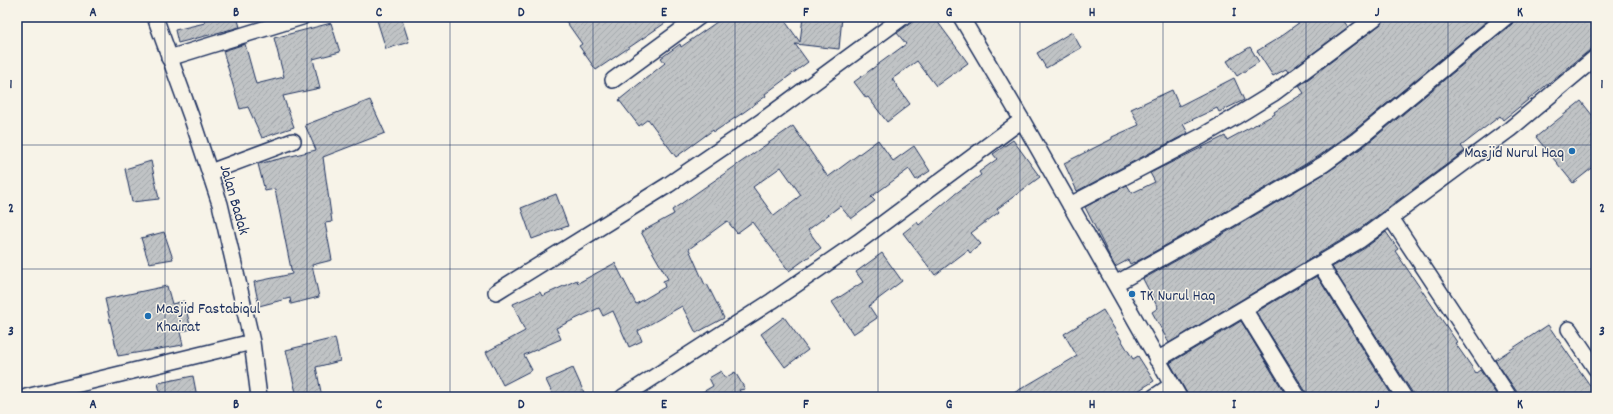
<svg xmlns="http://www.w3.org/2000/svg" width="1613" height="414" font-family="Dekko,sans-serif">
  <style>
    .building { fill: url(#building-hatch); stroke: #1b2f5e; fill-rule: evenodd }
    .lines { fill: none; stroke-linecap: round; stroke-linejoin: round }
    .street-casing { stroke: #1b2f5e; stroke-width: 18 }
    .street { stroke: #f7f3e8; stroke-width: 15 }
    .grid { fill: none; stroke: #1b2f5e; stroke-width: 1; stroke-opacity: 0.55 }
    .poi-dot { fill: #1f6fb2; stroke: #f7f3e8; stroke-width: 1.5 }
    .labels { text-anchor: middle; stroke-width: 3; stroke-linejoin: round; paint-order: stroke }
    .poi-label { font-size: 16px; fill: #1b2f5e; stroke: #f7f3e8; text-anchor: start }
    .street-label { font-size: 16px; fill: #1b2f5e; stroke: #f7f3e8 }
    .neatline { fill: none; stroke: #1b2f5e; stroke-width: 1.5 }
    .grid-label { font-size: 13px; text-anchor: middle; font-weight: bold; fill: #1b2f5e }
  </style>
  <defs>
    <pattern id="building-hatch" width="6" height="6" patternUnits="userSpaceOnUse"><rect width="6" height="6" fill="#c0c3c5"/><path d="M-1 1l2-2M0 6l6-6M5 7l2-2" fill="none" stroke="#a4a8ac"/></pattern>
  </defs>
  <rect width="100%" height="100%" fill="#f7f3e8"/>
  <filter id="ink" filterUnits="userSpaceOnUse"><feTurbulence type="fractalNoise" baseFrequency=".025" numOctaves="2"/><feDisplacementMap in="SourceGraphic" scale="8" xChannelSelector="R" yChannelSelector="G"/><feConvolveMatrix kernelMatrix="1 2 1 2 8 2 1 2 1" color-interpolation-filters="sRGB"/></filter>
  <g filter="url(#ink)">
    <path class="building" d="M203,17H237L240,27L178,43L175,30L205,23Z
      M376,17H401L409,42L386,49Z
      M563,17H674L596,70L579,46L582,44Z
      M724,17H782L800,42L803,17H842L839,49L795,44L808,62L765,94L766,96L744,112L714,132L713,130L676,157L648,119L639,126L619,100L665,63L661,58L680,44L681,47Z
      M919,17H934L968,63L936,86L917,61L892,79L910,104L887,122L868,97L866,98L854,82L906,44L897,33Z
      M1307,17H1341L1348,27L1288,72L1286,69L1273,76L1257,51L1282,36V35Z
      M1387,17H1492L1351,133L1319,156L1206,223L1134,263V262L1130,264L1128,260L1115,267L1085,207L1127,185L1132,193L1155,182L1150,173L1225,136L1227,140L1275,114L1274,112L1304,93L1299,86L1381,24Z
      M1515,17H1596V48L1590,50L1503,120L1500,116L1461,146L1465,151L1355,232L1169,343L1152,312L1158,308L1143,279L1215,239L1329,171L1363,147L1512,24Z
      M331,23L340,52L313,59L320,88L283,96L294,127L262,138L248,107L240,109L223,51L245,44L256,84L284,77L274,38Z
      M1072,32L1081,48L1046,68L1037,53Z
      M1250,47L1259,62L1237,76L1227,61Z
      M1234,78L1244,100L1219,112L1217,108L1183,124L1188,133L1077,191L1064,163L1112,139V137L1139,125L1131,109L1172,90L1179,106Z
      M370,100L385,133L323,157L332,222L325,223L332,260L312,265L319,297L291,304L290,298L259,306L254,282L292,274L275,189L265,191L258,164L316,150L305,125Z
      M1581,101L1596,120V165L1573,183L1536,137Z
      M793,126L828,177L878,140L893,161L914,146L930,171L916,180L909,169L871,197L875,201L851,219L840,206L808,230L821,248L789,271L752,222L737,233L727,221L689,249L705,285L707,284L724,318L696,333L682,306L638,331L642,341L629,347L613,311L603,316L599,308L556,328L561,339L524,355L532,370L503,385L486,352L525,331L513,304L540,292L542,296L577,280L578,283L615,263L636,304L665,287L663,281L668,279L641,232L674,214L672,210ZM781,167L801,195L774,216L753,187Z
      M1013,140L1040,177L997,209L999,212L971,233L981,244L970,253L968,250L935,275L903,233L917,222L919,225L955,194L981,175L979,172L997,159L993,154Z
      M151,161L159,199L132,202L125,169Z
      M556,194L568,226L532,239L521,208Z
      M164,232L173,259L149,263L141,238Z
      M1386,232L1398,249L1395,251L1457,342L1455,343L1476,373L1480,370L1498,397H1413L1412,392L1332,267L1365,248Z
      M882,253L902,281L869,306L877,318L853,334L832,302L863,282L856,272Z
      M1317,276L1393,397H1307L1306,392L1256,312Z
      M167,286L172,304L184,301L191,329L180,332L183,345L118,356L105,299Z
      M1103,310L1133,359L1138,356L1154,381L1128,397H1007L1077,356L1064,334Z
      M784,317L808,350L785,367L761,334Z
      M1241,321L1287,397H1189L1170,363Z
      M1548,325L1596,394V397H1518L1517,392L1495,360Z
      M335,338L340,361L316,367L322,397H297L286,350Z
      M573,368L586,397H554L546,380Z
      M721,371L725,378L735,372L745,389L739,390L743,397H694L713,386L709,378Z
      M193,376L197,397H161L158,383Z"/>
    <g class="lines">
      <defs>
        <path id="street" d="M155,17L192,119L220,204L252,342L259,397
          M961,17L1022,120L1179,397
          M169,58L302,17
          M613,80L699,17
          M210,172L293,141
          M1070,205L1202,136L1235,117L1274,93L1376,17
          M1391,218L1509,397
          M1320,264L1404,397
          M1115,284L1210,231L1324,164L1357,140L1506,17
          M496,292L668,185L759,123L903,17
          M1244,309L1298,397
          M1569,329L1596,369
          M1157,360L1360,240L1510,129L1596,57
          M26,397L252,342
          M623,397L772,301L858,242L1022,120
          M1154,397L1172,385"/>
      </defs>
      <use href="#street" class="street-casing"/>
      <use href="#street" class="street"/>
    </g>
  </g>
  <path class="grid" d="M165,17V397M307,17V397M450,17V397M593,17V397M735,17V397M878,17V397M1020,17V397M1163,17V397M1306,17V397M1448,17V397M17,145H1596M17,269H1596"/>
  <g class="poi-dot">
    <circle cx="1572" cy="151" r="4"/>
    <circle cx="1132" cy="294" r="4"/>
    <circle cx="148" cy="316" r="4"/>
  </g>
  <g class="labels">
    <g class="poi-label">
      <text x="1564" y="157" text-anchor="end">Masjid Nurul Haq</text>
      <text x="1140" y="300">TK Nurul Haq</text>
      <text x="156" y="313">Masjid Fastabiqul<tspan x="156" dy="18">Khairat</tspan></text>
    </g>
    <g class="street-label">
      <text transform="translate(236 199) rotate(74)" y="6">Jalan Badak</text>
    </g>
  </g>
  <rect width="1613" height="414" fill="none" stroke="#f7f3e8" stroke-width="44"/>
  <rect x="22" y="22" width="1569" height="370" class="neatline"/>
  <g class="grid-label">
    <text x="93" y="16">A</text>
    <text x="236" y="16">B</text>
    <text x="379" y="16">C</text>
    <text x="521" y="16">D</text>
    <text x="664" y="16">E</text>
    <text x="806" y="16">F</text>
    <text x="949" y="16">G</text>
    <text x="1092" y="16">H</text>
    <text x="1234" y="16">I</text>
    <text x="1377" y="16">J</text>
    <text x="1520" y="16">K</text>
    <text x="11" y="88">1</text>
    <text x="1602" y="88">1</text>
    <text x="11" y="212">2</text>
    <text x="1602" y="212">2</text>
    <text x="11" y="335">3</text>
    <text x="1602" y="335">3</text>
    <text x="93" y="408">A</text>
    <text x="236" y="408">B</text>
    <text x="379" y="408">C</text>
    <text x="521" y="408">D</text>
    <text x="664" y="408">E</text>
    <text x="806" y="408">F</text>
    <text x="949" y="408">G</text>
    <text x="1092" y="408">H</text>
    <text x="1234" y="408">I</text>
    <text x="1377" y="408">J</text>
    <text x="1520" y="408">K</text>
  </g>
</svg>
